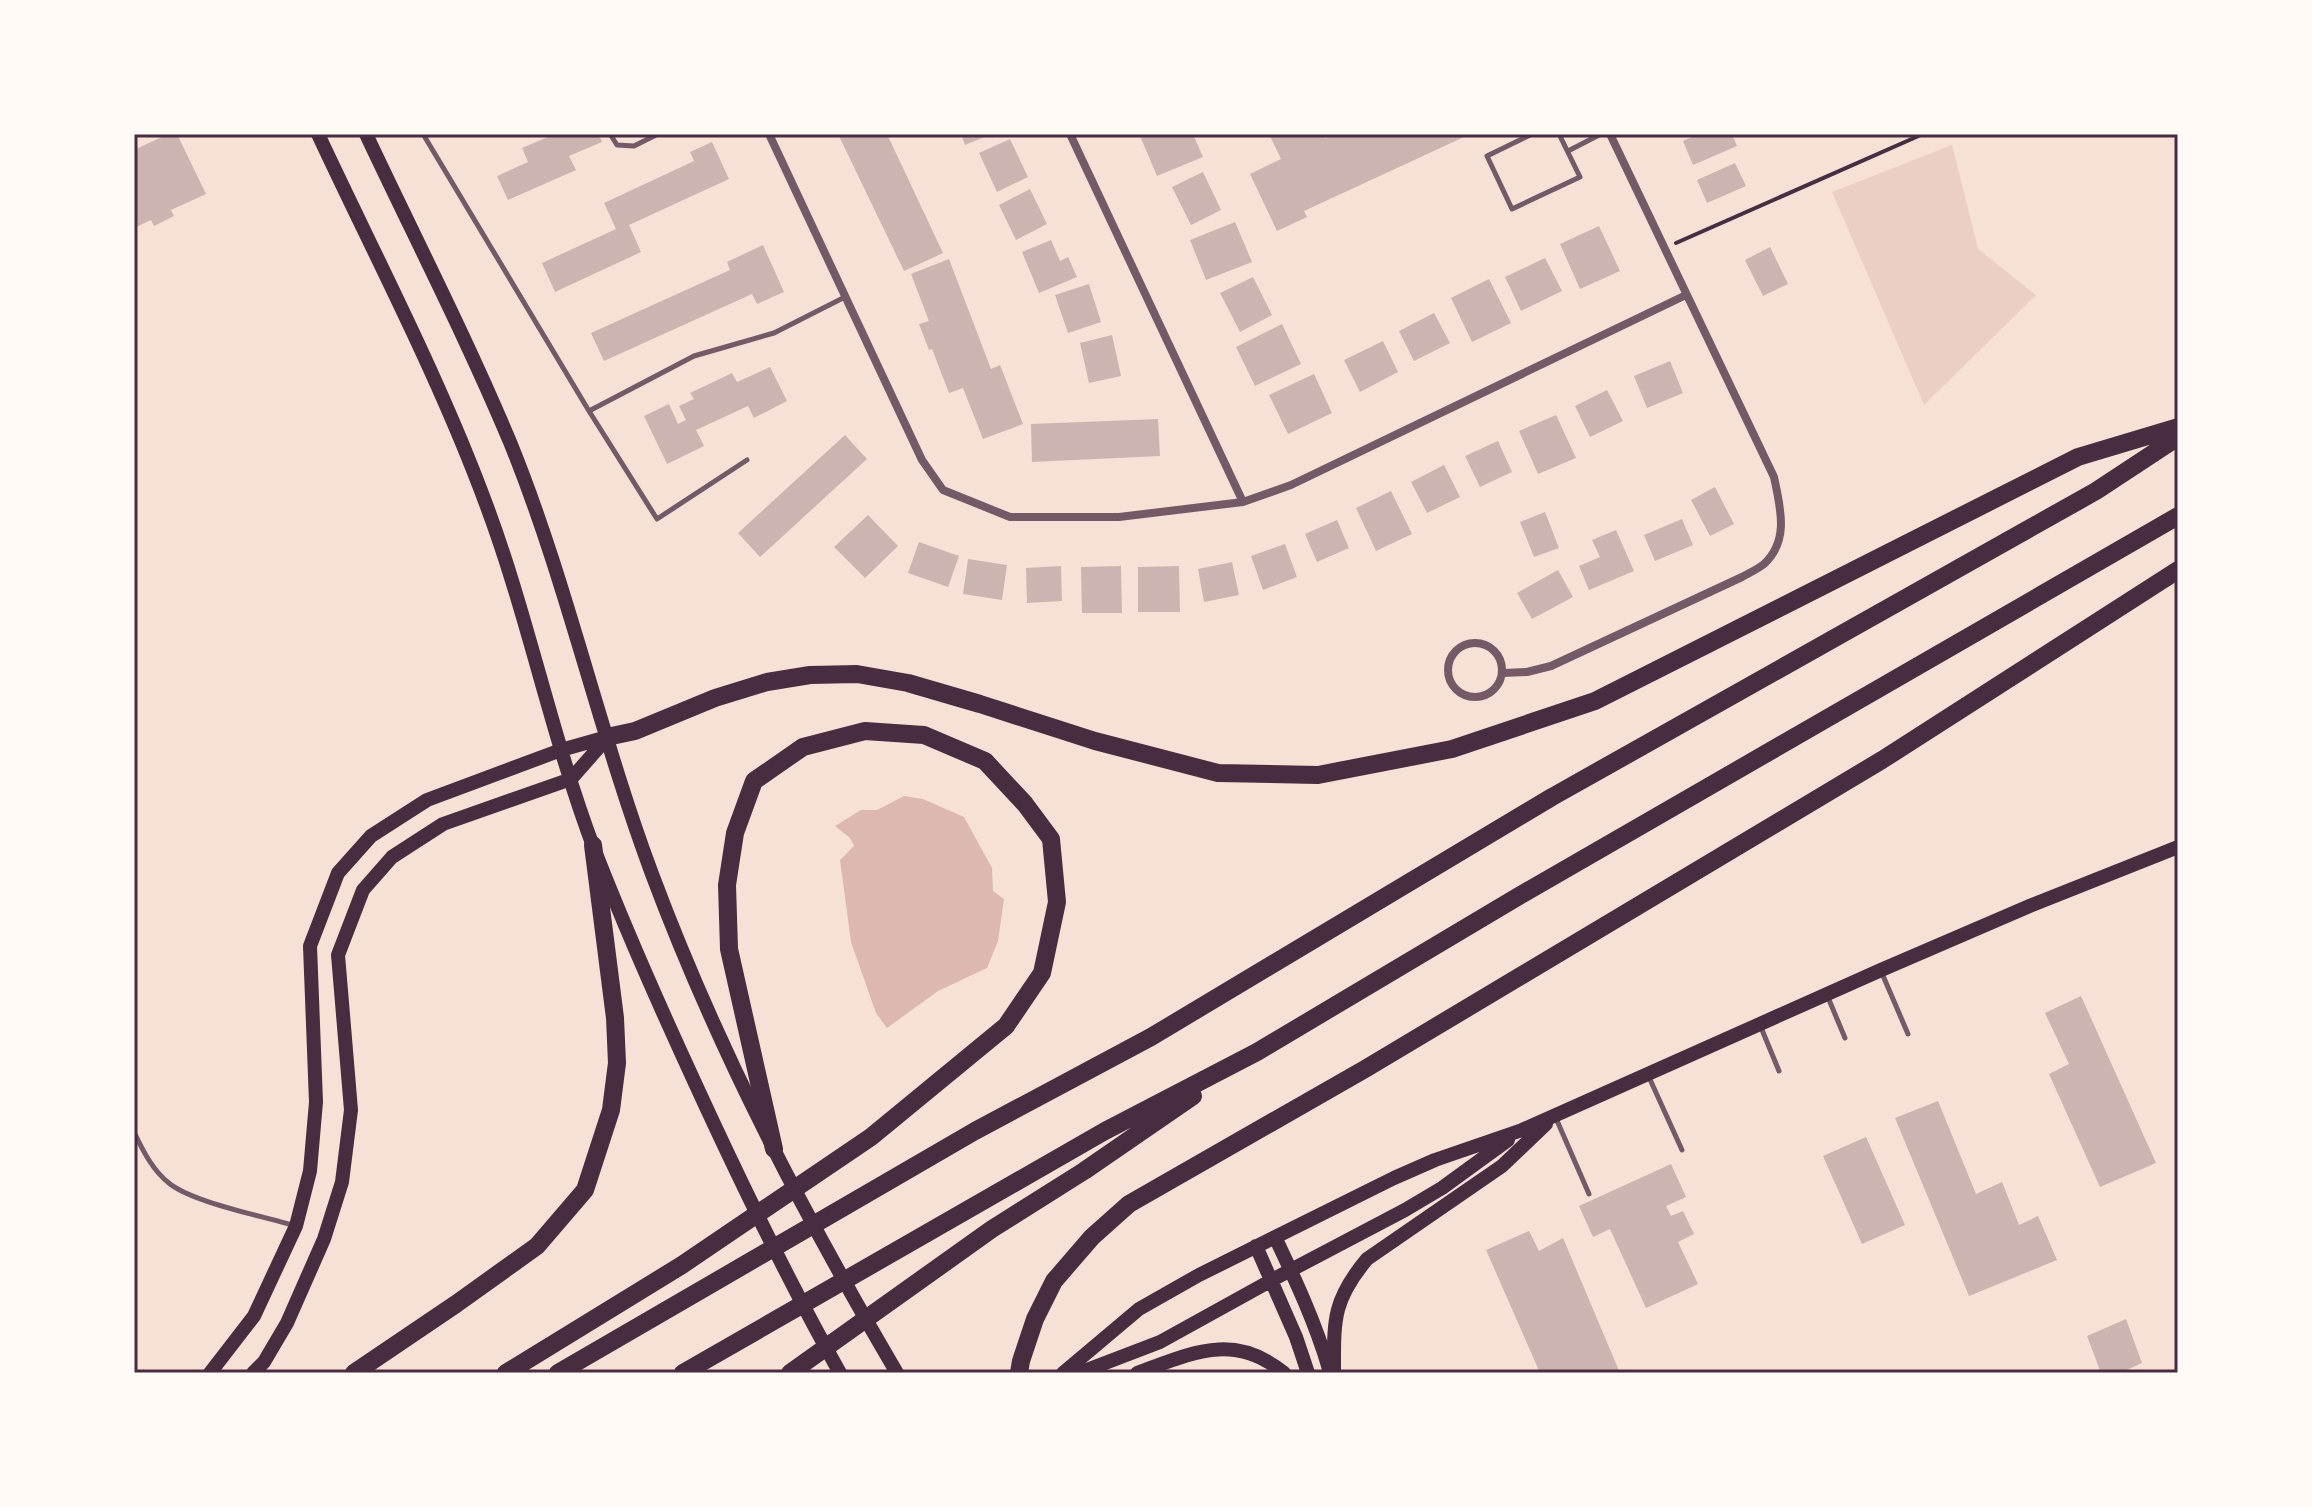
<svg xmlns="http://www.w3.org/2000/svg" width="2312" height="1507" font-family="Lora,serif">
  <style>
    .green { fill: #ebcfc5 }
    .water { fill: #dcb8b0 }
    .building { fill: #ccb4b1 }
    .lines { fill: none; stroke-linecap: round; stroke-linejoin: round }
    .path { stroke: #4a2c40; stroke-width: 4 }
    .service { stroke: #755966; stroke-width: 5 }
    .minor { stroke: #755966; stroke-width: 8 }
    .secondary { stroke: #4a2c40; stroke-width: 14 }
    .motorway { stroke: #4a2c40; stroke-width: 18 }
    .neatline { fill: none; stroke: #4a2c40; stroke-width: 3 }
  </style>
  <rect width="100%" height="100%" fill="#f7e1d7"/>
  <path class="green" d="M1952,145L1978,249L2036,295L1924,405L1832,192Z"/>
  <path class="water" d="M904,796L923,799L964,817L992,868L993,891L1004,899L998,941L987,968L938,991L887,1028L876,1013L851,942L840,860L854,846L850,838L835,826L861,810H877Z"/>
  <path class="building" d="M168,134H177L206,194L171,210L174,216L154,226L151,220L134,228V150Z
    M555,134H599L602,142L569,156L576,170L508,200L497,176L528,162L522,148Z
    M838,134H887L943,253L904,271Z
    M961,134H992L965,145Z
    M1145,134H1193L1203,157L1157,176L1140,136Z
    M1269,134H1323L1325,138L1334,134H1463L1464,137L1304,211L1307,217L1277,231L1250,174L1281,159Z
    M1698,134H1732L1737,146L1693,165L1683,141Z
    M1010,139L1028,177L997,192L979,153Z
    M712,142L729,179L629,225L641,252L555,292L542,263L616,229L604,203L694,161L690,152Z
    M1735,163L1746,186L1707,203L1697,180Z
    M1203,172L1221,210L1191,225L1172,187Z
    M1030,189L1047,224L1016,240L999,205Z
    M1235,222L1252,262L1206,280L1190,240Z
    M1599,226L1620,271L1580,289L1560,244Z
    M1051,240L1060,261L1068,257L1077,277L1039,293L1022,252Z
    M763,245L784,292L757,304L752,294L604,361L591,333L730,270L727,262Z
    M1770,247L1788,284L1763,296L1745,260Z
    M1545,258L1562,291L1521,311L1505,277Z
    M949,259L991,369L1000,365L1023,424L983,439L963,388L949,393L932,349L929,350L919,324L929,321L911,274Z
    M1253,277L1272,315L1240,332L1220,293Z
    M1489,279L1511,323L1472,342L1451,298Z
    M1089,284L1101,322L1068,333L1055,295Z
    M1434,313L1450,343L1414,361L1399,331Z
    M1282,324L1301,364L1255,386L1236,347Z
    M1112,335L1121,376L1089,383L1080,343Z
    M1383,341L1398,372L1360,392L1344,360Z
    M1670,361L1683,393L1647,408L1634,376Z
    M770,367L787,401L754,418L748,406L696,430L704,446L667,464L644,416L669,404L678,424L686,420L679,406L694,399L690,393L732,373L737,382Z
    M1314,374L1332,413L1288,434L1269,395Z
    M1607,390L1623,421L1590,437L1575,406Z
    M1556,415L1576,458L1538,474L1519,431Z
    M1158,419L1160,456L1032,462L1031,424Z
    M845,435L867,459L760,557L738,533Z
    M1498,441L1512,472L1480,487L1465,456Z
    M1444,465L1460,497L1427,513L1411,482Z
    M1715,487L1734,524L1710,536L1691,500Z
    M1391,491L1412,534L1376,551L1356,508Z
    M1545,512L1559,548L1534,557L1520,522Z
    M868,515L898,546L865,578L834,547Z
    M1682,519L1693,545L1655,561L1644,535Z
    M1337,520L1349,548L1317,562L1305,534Z
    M1616,530L1634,571L1589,590L1579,566L1600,557L1592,540Z
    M919,542L959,556L948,587L908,573Z
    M1285,544L1297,577L1263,590L1251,556Z
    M968,559L1007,565L1002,600L963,594Z
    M1232,562L1239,595L1204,602L1198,569Z
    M1061,566L1062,601L1027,603L1026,568Z
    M1121,566L1122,613H1082L1081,567Z
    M1179,566L1180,612H1138V567Z
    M1558,570L1573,597L1532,619L1517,593Z
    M2081,996L2156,1163L2100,1187L2049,1074L2069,1064L2045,1013Z
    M1938,1101L1976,1194L2002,1182L2019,1225L2038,1216L2057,1260L1969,1296L1895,1118Z
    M1866,1137L1905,1225L1862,1244L1823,1156Z
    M1671,1164L1686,1197L1666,1206L1671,1216L1683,1211L1694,1234L1678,1242L1698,1284L1646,1308L1610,1229L1593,1237L1579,1206Z
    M1529,1231L1539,1251L1563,1238L1620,1373H1540L1486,1250Z
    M2126,1319L2142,1363L2120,1373H2101L2087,1336Z"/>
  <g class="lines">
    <path class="path" d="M1676,243L1923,134"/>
    <path class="service" d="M423,134L589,411L694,356L774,333L845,297
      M610,134L617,145L634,146L658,134
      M1532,134L1487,156L1512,209L1580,177L1559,134
      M1568,151L1601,134
      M589,411L657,519L747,460
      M1881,971L1908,1034
      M1827,995L1845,1038
      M1760,1025L1779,1071
      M1648,1075L1682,1150
      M1555,1116L1589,1194
      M134,1132C143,1151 153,1171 170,1184C195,1203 263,1216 295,1226"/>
    <path class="minor" d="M769,134L922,460L943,490L1010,517H1119L1243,502L1291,485L1686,295
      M1070,134L1243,502
      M1448 670a27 27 0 1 1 54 0a27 27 0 1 1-54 0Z
      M1503,673L1527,672L1551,666L1742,577C1749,573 1758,569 1764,564C1790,540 1780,507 1774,477L1610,134"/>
    <path class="secondary" d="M318,134C375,256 439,377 486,504C528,616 551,734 593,846C624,926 659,1005 695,1083C740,1181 787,1279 840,1373
      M366,134C414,236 466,337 510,442C567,582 599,732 652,874C717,1048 803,1213 897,1373
      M1275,1237C1295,1279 1316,1324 1329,1369
      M1256,1246L1296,1337L1308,1373
      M210,1373L254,1316L296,1226L310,1171L316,1102L310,946L338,873L371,836L427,800L561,750L607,737
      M253,1373L264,1362L287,1323L324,1239L342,1182L351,1110L338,955L363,890L392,857L443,824L571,779L607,738
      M1063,1373L1139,1309L1199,1275L1394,1178L1435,1160L1522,1130L1881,970L2032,905L2178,847
      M1079,1373L1160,1342L1272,1280L1405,1210L1442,1188L1508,1140
      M1137,1373C1190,1354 1233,1331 1284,1373
      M1334,1373C1334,1321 1332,1301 1367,1259L1502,1166L1546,1124"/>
    <path class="motorway" d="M607,737L635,731L715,698L767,682L810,675L857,674L908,683L980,704L1095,741L1218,773L1318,775L1452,749L1595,701L2078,457L2178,427
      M354,1373L456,1304L537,1246L585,1190L611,1110L617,1063L615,1018L593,845
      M506,1373L682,1265L871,1137L1006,1026L1042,973L1057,902L1051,839L1025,804L985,761L924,735L865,731L803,747L754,781L735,833L727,885L729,949L774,1149
      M558,1373L975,1131L1151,1037L1552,797L2096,491L2178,437
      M683,1373L1105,1131L1257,1052L1519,896L2178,516
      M790,1373L992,1229L1084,1171L1193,1096
      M1019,1373L1021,1361L1035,1319L1054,1281L1092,1237L1129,1204L1365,1069L1882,760L2178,570"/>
  </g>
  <rect width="2312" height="1507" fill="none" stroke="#fffaf5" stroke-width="272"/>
  <rect x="136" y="136" width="2040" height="1235" class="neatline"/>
</svg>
